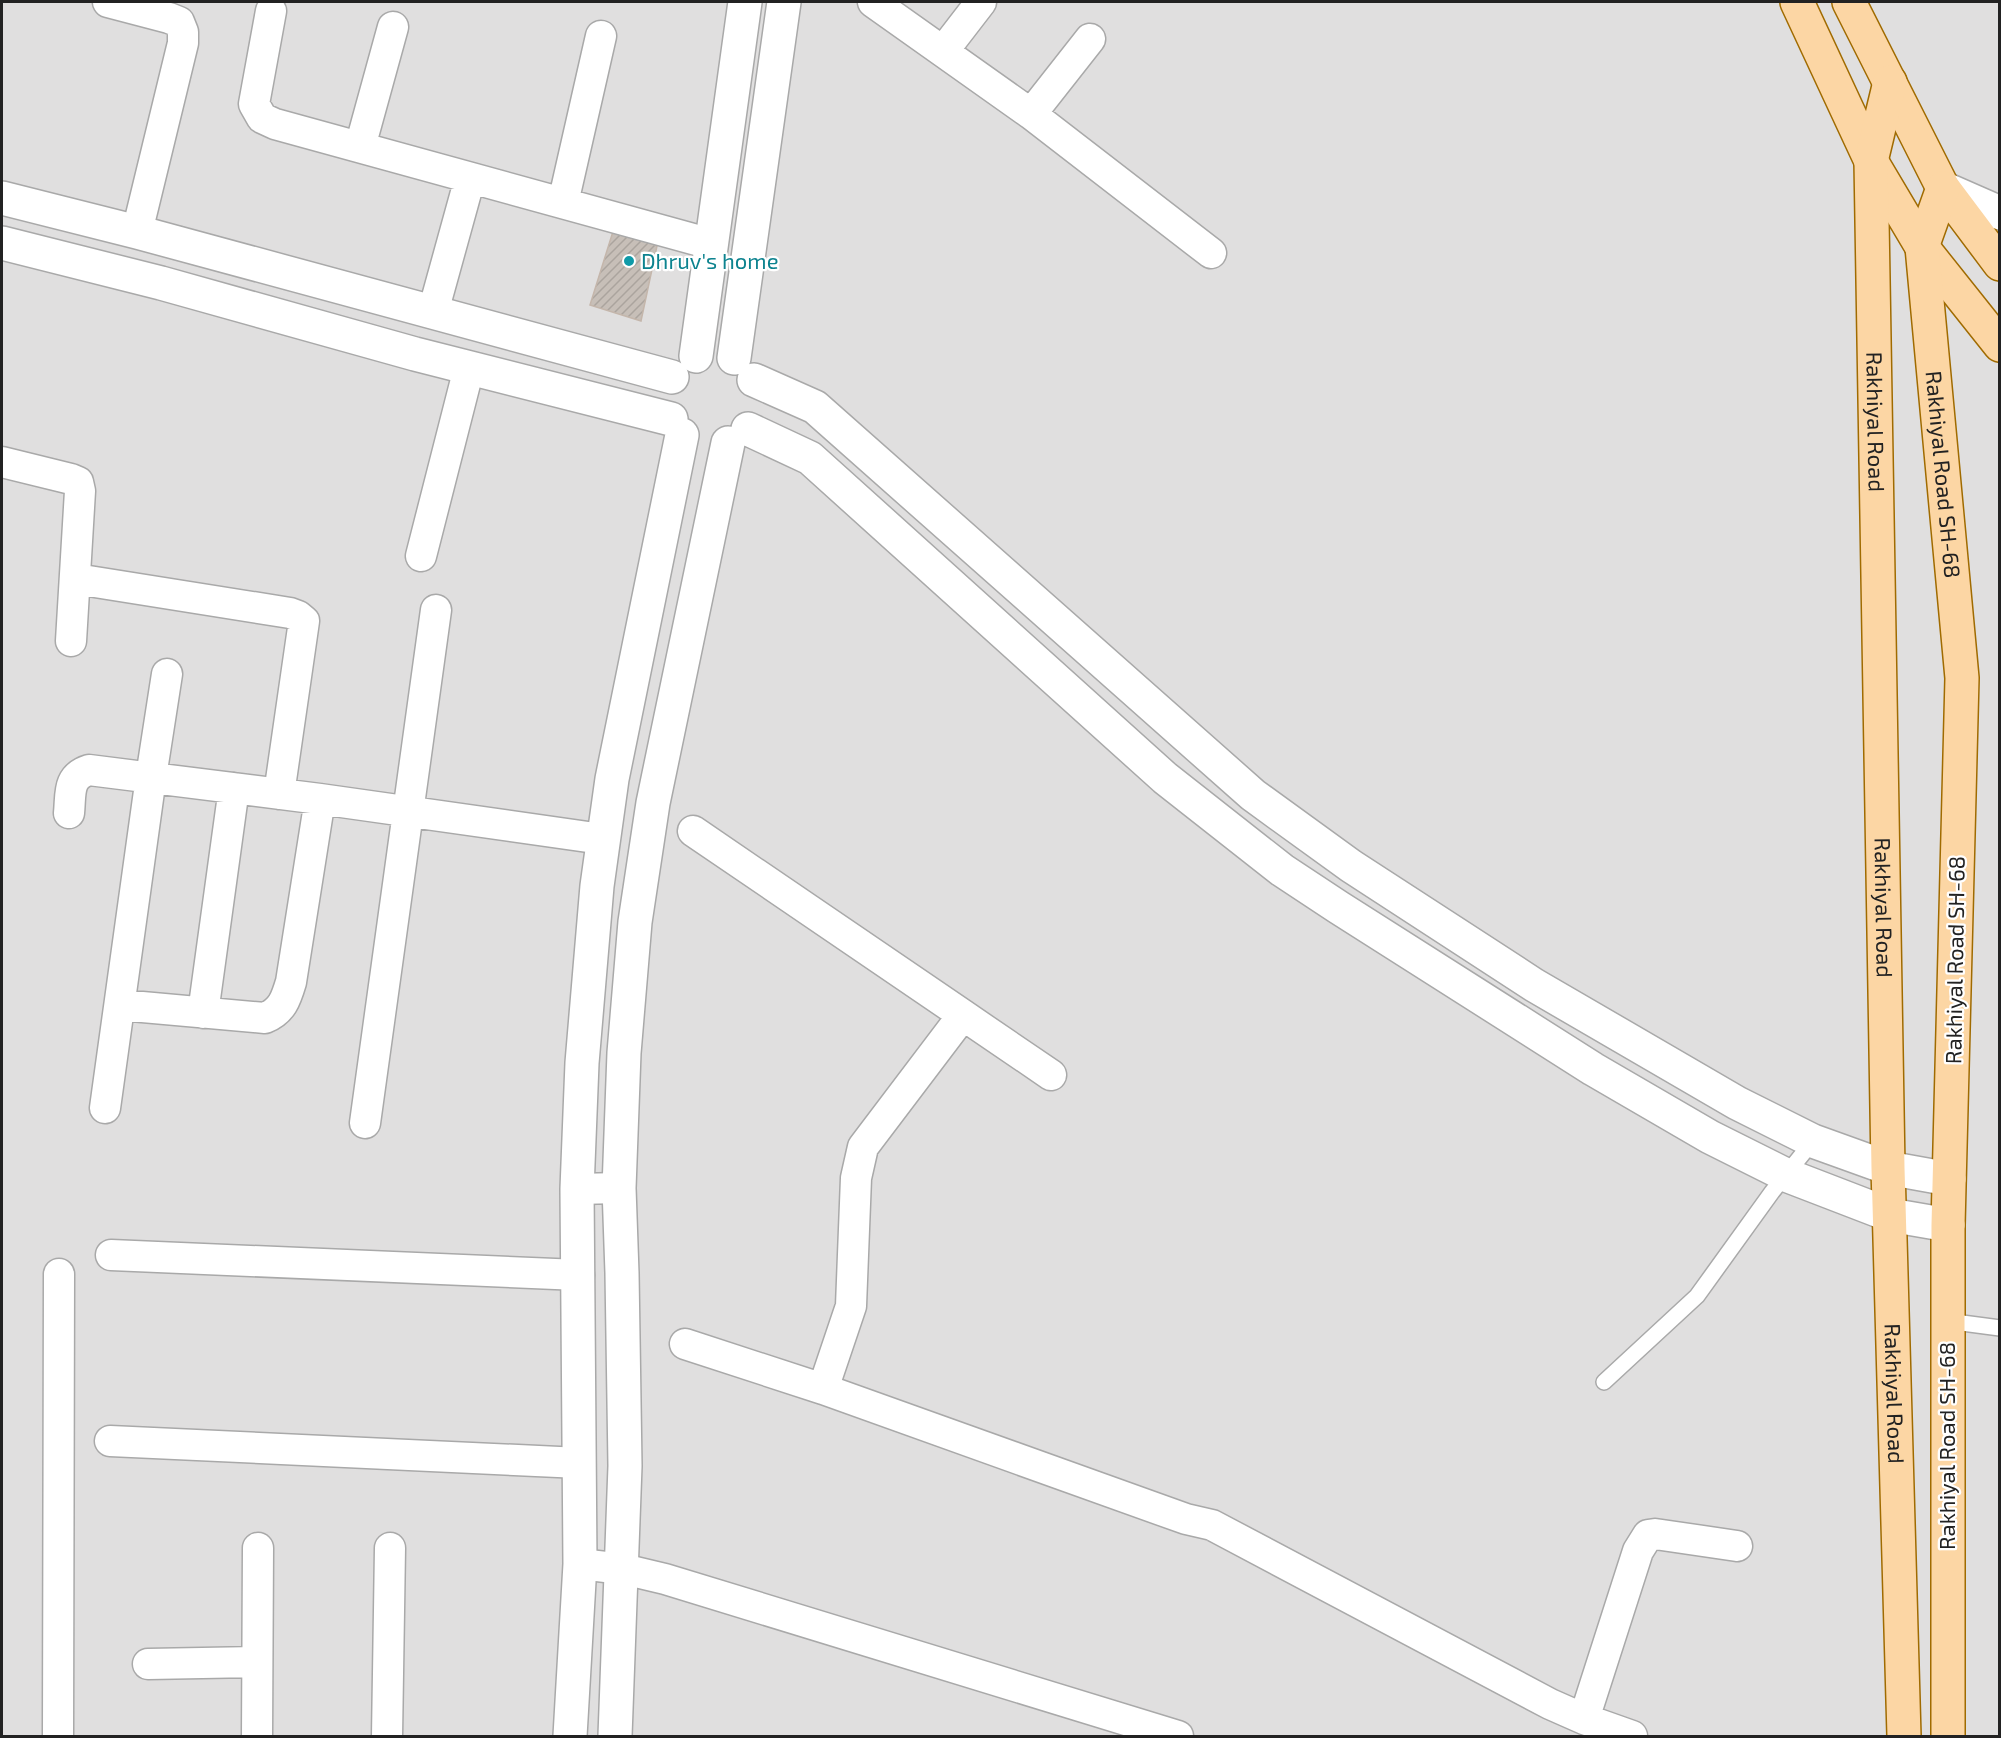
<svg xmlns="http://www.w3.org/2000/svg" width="2001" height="1738" font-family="'Exo 2',sans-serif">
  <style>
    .residential { fill: #e0dfdf }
    .building { fill: url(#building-hatch); stroke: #c4b6ab; stroke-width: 1.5 }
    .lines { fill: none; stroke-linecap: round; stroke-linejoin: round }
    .service-casing { stroke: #a9a9a9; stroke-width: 18 }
    .minor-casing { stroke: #a9a9a9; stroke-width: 33 }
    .tertiary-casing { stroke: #a9a9a9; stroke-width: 36 }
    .primary-casing { stroke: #a06b00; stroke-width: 36 }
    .service { stroke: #fff; stroke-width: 15 }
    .minor { stroke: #fff; stroke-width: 30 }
    .tertiary { stroke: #fff; stroke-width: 33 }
    .primary { stroke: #fcd6a4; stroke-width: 33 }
    .culture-dot { fill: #0f9aa8; stroke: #fff; stroke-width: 2 }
    .labels { text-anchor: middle; stroke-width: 4.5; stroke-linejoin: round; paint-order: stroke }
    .culture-label { font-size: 22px; fill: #0d838f; stroke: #fff; text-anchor: start }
    .street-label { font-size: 22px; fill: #222; stroke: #fff }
  </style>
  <defs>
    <pattern id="building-hatch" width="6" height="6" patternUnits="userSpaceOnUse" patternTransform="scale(1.5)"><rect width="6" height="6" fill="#c7bfb8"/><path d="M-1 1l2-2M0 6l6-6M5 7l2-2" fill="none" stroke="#aba49e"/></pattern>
  </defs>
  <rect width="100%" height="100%" fill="#f2efe9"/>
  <path class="residential" d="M2,2H1999V1736H2Z"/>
  <path class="building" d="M615,225L657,246L641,321L590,305Z"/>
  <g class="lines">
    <defs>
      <path id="service" d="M1947,1321L2000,1328
        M1604,1382L1697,1296L1772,1192L1813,1141"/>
      <path id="minor" d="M108,2L169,18L179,22L183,32V43L137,232
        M873,2L1031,114L1211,253
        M271,11L254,104L262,118L275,124L711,244
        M944,50L981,2
        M1031,114L1090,39
        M360,147L393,27
        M563,203L601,36
        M433,312L470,178
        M2,462L71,479L78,482L80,491L71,641
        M421,556L469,368
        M76,579L290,613L298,616L304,621L279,794
        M69,813C71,794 67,777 89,770L320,799L602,839
        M693,831L963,1015L863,1147L856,1178L851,1306L823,1389
        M120,1005L265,1018C282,1011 286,999 291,982L320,799
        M203,1013L234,788
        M963,1015L1051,1075
        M105,1108L151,777L167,674
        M365,1123L436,610
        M577,1189L619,1188
        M111,1255L579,1275
        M685,1344L823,1389L1186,1519L1212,1525L1550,1704L1584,1719L1632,1736
        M110,1441L580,1463
        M580,1564L623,1569L665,1579L1178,1736
        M148,1664L257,1662
        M1584,1719L1638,1551L1648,1535L1655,1534L1737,1546
        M58,1736L59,1274
        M257,1736L258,1548
        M387,1736L390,1548"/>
      <path id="tertiary" d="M1943,188L2000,213
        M2,198L137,232L672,377
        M2,243L161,283L415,354L671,419
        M696,356L745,2
        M734,358L784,2
        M754,380L815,407L1253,795L1351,866L1534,985L1737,1103L1813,1141L1888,1168L1949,1179
        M748,429L810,458L1165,778L1282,870L1338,907L1593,1069L1710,1137L1786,1175L1890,1215L1948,1225
        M570,1736L580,1564L577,1189L582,1063L597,886L612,779L682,435
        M615,1736L625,1466L622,1273L619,1188L624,1053L635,922L653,803L728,443"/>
      <g id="primary">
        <path d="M1797,2L1871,161L1922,247L2000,345"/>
        <path d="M1849,2L1943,188L2000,264"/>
        <path id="s1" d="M1890,82L1871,161L1888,1168L1904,1736"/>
        <path id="s2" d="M1943,188L1922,247L1962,678L1948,1225V1736"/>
      </g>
    </defs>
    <use href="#service" class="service-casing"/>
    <use href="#minor" class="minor-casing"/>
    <use href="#tertiary" class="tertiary-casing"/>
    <use href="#primary" class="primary-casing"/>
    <use href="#service" class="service"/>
    <use href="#minor" class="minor"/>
    <use href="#tertiary" class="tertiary"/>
    <use href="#primary" class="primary"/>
  </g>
  <circle class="culture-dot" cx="629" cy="261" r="6"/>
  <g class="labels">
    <g class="culture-label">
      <text x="641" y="269">Dhruv's home</text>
    </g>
    <g class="street-label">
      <text dy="8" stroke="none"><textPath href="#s1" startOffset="342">Rakhiyal Road</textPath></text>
      <text dy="8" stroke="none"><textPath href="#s2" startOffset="291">Rakhiyal Road SH-68</textPath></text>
      <text dy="8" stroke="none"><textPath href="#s1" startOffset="828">Rakhiyal Road</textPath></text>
      <text transform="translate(1955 960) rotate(-89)" y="8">Rakhiyal Road SH-68</text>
      <text dy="8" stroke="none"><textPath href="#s1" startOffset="1314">Rakhiyal Road</textPath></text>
      <text transform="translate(1947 1446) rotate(-90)" y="8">Rakhiyal Road SH-68</text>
    </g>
  </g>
  <rect width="2001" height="1738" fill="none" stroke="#222222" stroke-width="6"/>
</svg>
